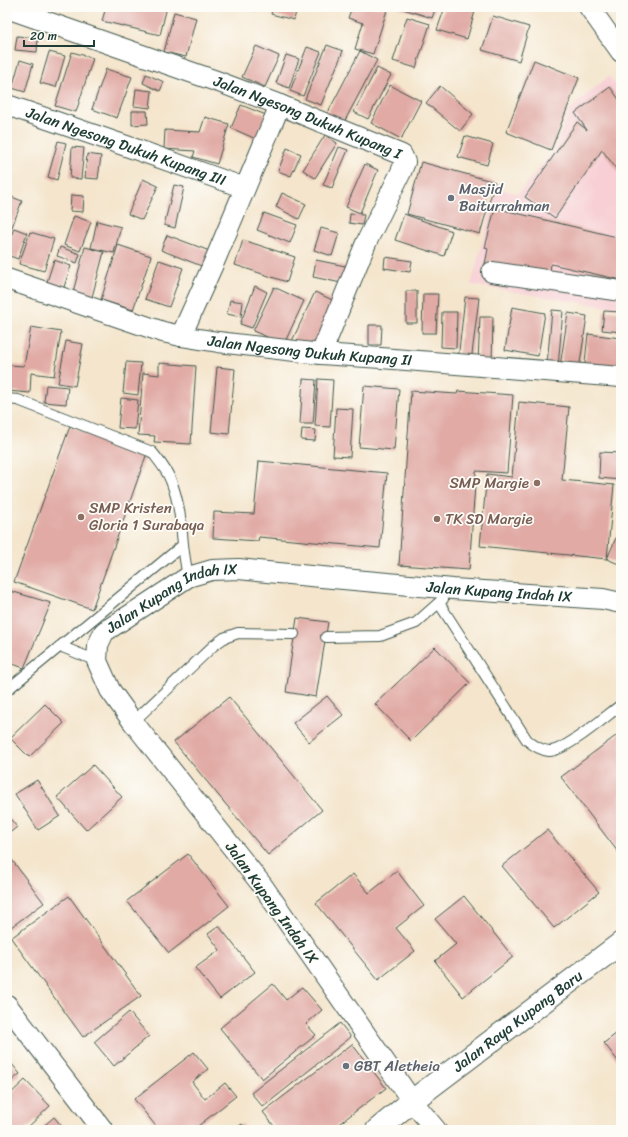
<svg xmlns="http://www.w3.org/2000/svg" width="628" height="1137" font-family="Sriracha,sans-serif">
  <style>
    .built { fill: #f7cfd4 }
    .building { fill: #e1aaa5 }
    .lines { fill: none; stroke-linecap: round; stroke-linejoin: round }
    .service-casing { stroke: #3f564b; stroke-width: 12 }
    .minor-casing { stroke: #3f564b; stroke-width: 22 }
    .tertiary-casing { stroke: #3f564b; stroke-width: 24 }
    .service { stroke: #fff; stroke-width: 10 }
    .minor { stroke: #fff; stroke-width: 20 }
    .tertiary { stroke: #fff; stroke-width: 22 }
    .worship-dot { fill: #6b7280; stroke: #fdfcf7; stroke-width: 1.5 }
    .education-dot { fill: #8d6e63; stroke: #fdfcf7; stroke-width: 1.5 }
    .labels { text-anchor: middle; stroke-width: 3.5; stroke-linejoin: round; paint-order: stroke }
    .street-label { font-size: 15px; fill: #1f3d34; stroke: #fdfcf7 }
    .worship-label { font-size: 15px; fill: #5b616d; stroke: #fdfcf7; text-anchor: start }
    .education-label { font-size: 15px; fill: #785e54; stroke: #fdfcf7; text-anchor: start }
  </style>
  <rect width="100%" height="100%" fill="#fdfcf7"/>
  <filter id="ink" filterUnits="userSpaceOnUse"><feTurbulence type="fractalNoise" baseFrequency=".025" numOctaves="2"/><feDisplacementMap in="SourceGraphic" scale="8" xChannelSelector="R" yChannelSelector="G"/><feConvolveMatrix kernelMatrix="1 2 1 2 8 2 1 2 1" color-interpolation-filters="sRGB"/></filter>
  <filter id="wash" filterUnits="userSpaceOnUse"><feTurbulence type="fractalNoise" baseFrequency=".012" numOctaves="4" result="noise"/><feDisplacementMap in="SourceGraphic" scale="16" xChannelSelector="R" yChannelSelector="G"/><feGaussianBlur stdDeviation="0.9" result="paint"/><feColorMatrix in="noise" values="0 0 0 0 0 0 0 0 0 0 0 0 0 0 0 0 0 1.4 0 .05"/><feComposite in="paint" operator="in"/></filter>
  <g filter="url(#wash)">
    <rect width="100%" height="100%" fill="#f4e5cc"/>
    <path class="built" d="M609,76L621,93V309L471,285L497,188L518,194L552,153L570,109Z"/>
    <g id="blocks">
      <path class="building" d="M73,7H89L88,11Z
        M106,7H167L160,35L102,21Z
        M240,7H256L255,11Z
        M273,7H297L294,20L271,14Z
        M352,7H388L373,54L355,49L363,23L348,18Z
        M397,7H436L432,18Z
        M445,7H473L476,8L467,39L437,30Z
        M174,12L196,18L186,57L164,52Z
        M493,16L529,27L519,61L482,50Z
        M407,17L430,24L416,68L393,61Z
        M17,36L38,38L37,52L15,50Z
        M327,45L343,51L321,105L305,99Z
        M256,46L279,56L265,87L242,77Z
        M307,47L321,52L303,96L290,91Z
        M360,51L377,60L341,128L324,120Z
        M49,52L65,56L56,87L40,83Z
        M72,52L93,58L76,112L55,106Z
        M286,55L299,59L289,88L276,83Z
        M20,60L33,64L25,92L12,88Z
        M534,60L579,78L551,150L506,132Z
        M377,68L391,75L368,119L354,112Z
        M106,69L132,77L117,118L92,109Z
        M146,74L164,82L160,91L143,83Z
        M390,85L421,101L401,139L371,123Z
        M440,86L473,114L460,131L426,103Z
        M610,87L621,102V175L602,150L555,218L525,197L577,122L587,130L575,113Z
        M136,89L152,91L150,108L134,106Z
        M241,105L266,115L256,139L231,128Z
        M132,111H147L148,124L132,125Z
        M205,117L229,124L217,164L193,157L195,151L164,149L165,130L200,132Z
        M325,135L337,143L315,178L303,170Z
        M465,136L493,144L487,165L458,157Z
        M58,141L66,143L57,180L48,177Z
        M72,147L84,148L81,179L70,178Z
        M339,147L348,150L332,188L323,185Z
        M287,148L301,154L291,176L278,171Z
        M87,154L101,156L98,179L85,178Z
        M421,162L495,182L480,234L407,214Z
        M365,164L378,170L360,213L346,207Z
        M143,179L158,186L142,220L128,214Z
        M174,185L184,187L175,228L164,225Z
        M282,193L306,204L299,219L276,207Z
        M7,195L22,201L7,240Z
        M71,195L84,196L83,212L70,211Z
        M495,208L621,238V280L551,264L549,279L484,269L488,249L485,248Z
        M264,213L297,225L290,243L257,230Z
        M350,214L364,215L362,225L349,223Z
        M404,214L452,231L444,256L395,240Z
        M74,216L91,222L80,251L64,245Z
        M97,221L121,227L114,253L91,248Z
        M14,228L27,233L18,259L7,255V248Z
        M321,228L339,233L332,256L314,250Z
        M30,232L54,239L44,271L19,264Z
        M167,235L215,253L209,269L161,250Z
        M243,240L295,257L287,282L235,265Z
        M118,245L151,256L133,310L101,300Z
        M60,247L80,254L77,263L57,256Z
        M85,247L104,252L92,297L73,292Z
        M385,257L412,261L410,272L384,268Z
        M54,260L71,266L62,293L45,288Z
        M159,260L183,268L169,307L145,299Z
        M316,260L350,267L346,284L313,277Z
        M255,286L267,292L252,328L240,324Z
        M274,287L304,301L284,344L253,331Z
        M406,291H417V323H406Z
        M315,292L339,303L316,352L292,341Z
        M423,294H438L436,333H422Z
        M465,297L479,298L471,362L458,360Z
        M230,300L243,302L241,317L227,314Z
        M512,307L545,313L538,356L505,350Z
        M552,310L563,311L558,367L547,365Z
        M604,311L621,312V332L602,330Z
        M442,312H457L456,348L441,347Z
        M568,313L587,316L579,370L560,367Z
        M480,317H493L492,363L478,362Z
        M369,325H382L381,345H369Z
        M31,327L61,332L54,376L31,373L30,393L8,391L9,365L24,366Z
        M588,334L621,338V376L584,372Z
        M66,341L83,344L75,386L58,383Z
        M126,362L141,363L138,395L123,393Z
        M159,363L196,366L191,444L154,442L155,436L138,435L143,373L159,375Z
        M217,367L235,369L229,434L211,432Z
        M303,379L316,380L313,424H300Z
        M318,379L333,380L330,427L315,426Z
        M46,385L68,387L66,404L44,402Z
        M364,386L399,389L394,450L359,447Z
        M411,391L457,394L458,391L513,395L507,473L476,471L469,570L399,565Z
        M121,398L138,400L135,429L118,428Z
        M519,402L569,407L562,480L614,485L607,559L621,526V565L607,559L480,546L487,474L512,477Z
        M336,408L353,409L350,457L333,456Z
        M70,426L147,453L92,609L14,582Z
        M302,429L316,430L315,441L301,440Z
        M600,452L621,453V480L599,478Z
        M259,461L387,473L380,548L259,537L258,541L213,538L214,512L254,514Z
        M7,590L51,603L24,668L7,662Z
        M297,618L328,622L316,697L286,692Z
        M435,647L470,683L411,741L375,704Z
        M327,696L343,715L309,742L293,723Z
        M229,697L322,810L268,855L174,742Z
        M45,704L64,723L29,757L10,738Z
        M621,732V856L561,777Z
        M93,765L122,797L86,830L57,797Z
        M37,780L60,816L38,830L15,794Z
        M7,815L17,827L7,835Z
        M547,830L599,892L554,928L502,866Z
        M188,854L229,906L169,953L127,901Z
        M12,860L44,903L7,930V863Z
        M397,871L424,906L396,928L415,951L378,980L316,903L353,874L369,893Z
        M69,896L141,996L83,1037L11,938Z
        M464,896L513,957L463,997L435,961L456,944L435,919Z
        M219,926L255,972L220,999L195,968L220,950L208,934Z
        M273,984L286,1000L302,987L322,1010L306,1024L316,1035L262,1079L220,1028Z
        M129,1012L149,1036L114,1066L94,1042Z
        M340,1023L351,1037L263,1107L251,1093Z
        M621,1030V1065L604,1043Z
        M352,1044L386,1088L331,1130H277L263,1112Z
        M194,1052L208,1069L192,1082L205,1099L225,1083L236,1096L193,1130H159L134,1099Z
        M7,1058L20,1074L7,1084Z
        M25,1080L50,1106L25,1130H7V1097Z
        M54,1117L65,1130H39Z
        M242,1124L247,1130H233Z"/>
    </g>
  </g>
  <g filter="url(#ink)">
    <use href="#blocks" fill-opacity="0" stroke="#3f564b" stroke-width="1"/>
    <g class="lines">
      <defs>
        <path id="service" d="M7,399L18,400L152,452C159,461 167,470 171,481C179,501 181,522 183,544C184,555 186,566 188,577
          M439,603L527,740C534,746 540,750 549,751C565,752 607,715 621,705
          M326,637L380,636L416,623L443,599
          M60,646L97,661
          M7,690L183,545
          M133,722L213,646L224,638L238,633L294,634"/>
        <g id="minor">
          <path d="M589,7L621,52"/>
          <path id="s1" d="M7,8L219,82L280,105L402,155L405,162L401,172L366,243L321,354"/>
          <path id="s2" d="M7,105L135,149L245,188"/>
          <path d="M492,272L621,291"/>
          <path id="s3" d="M7,279L163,332L181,336L218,342L321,354L381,358L621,377"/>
          <path d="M181,336L215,260L280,105"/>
          <path d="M7,1005L103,1130"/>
          <path id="s4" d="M436,1130L412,1101L262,885L133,722L110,690L97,661L98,645L104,632L188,577L212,570L239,569L267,572L453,589L603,599L621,603"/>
        </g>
        <g id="tertiary">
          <path id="s5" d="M377,1130L412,1101L621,943"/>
        </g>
      </defs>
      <use href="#service" class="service-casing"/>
      <use href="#minor" class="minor-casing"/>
      <use href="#tertiary" class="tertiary-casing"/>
      <use href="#service" class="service"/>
      <use href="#minor" class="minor"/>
      <use href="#tertiary" class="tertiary"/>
    </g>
  </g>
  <g class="worship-dot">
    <circle cx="451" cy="198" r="4"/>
    <circle cx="346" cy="1066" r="4"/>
  </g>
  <g class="education-dot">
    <circle cx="537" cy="483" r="4"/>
    <circle cx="81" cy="517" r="4"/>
    <circle cx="437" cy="519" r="4"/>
  </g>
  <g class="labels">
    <g class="street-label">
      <text dy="5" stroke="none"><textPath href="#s1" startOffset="320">Jalan Ngesong Dukuh Kupang I</textPath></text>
      <text dy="5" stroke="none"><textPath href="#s2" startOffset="126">Jalan Ngesong Dukuh Kupang III</textPath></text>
      <text dy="5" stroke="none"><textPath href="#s3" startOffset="313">Jalan Ngesong Dukuh Kupang II</textPath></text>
      <text dy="5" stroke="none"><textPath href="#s4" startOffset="1024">Jalan Kupang Indah IX</textPath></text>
      <text dy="5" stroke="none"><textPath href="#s4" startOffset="688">Jalan Kupang Indah IX</textPath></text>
      <text transform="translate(272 903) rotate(54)" y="5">Jalan Kupang Indah IX</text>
      <text dy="5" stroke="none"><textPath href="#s5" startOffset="178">Jalan Raya Kupang Baru</textPath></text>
    </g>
    <g class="worship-label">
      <text x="459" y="194">Masjid<tspan x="459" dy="17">Baiturrahman</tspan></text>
      <text x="354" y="1071">GBT Aletheia</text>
    </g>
    <g class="education-label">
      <text x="529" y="488" text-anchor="end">SMP Margie</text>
      <text x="89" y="513">SMP Kristen<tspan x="89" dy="17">Gloria 1 Surabaya</tspan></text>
      <text x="445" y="524">TK SD Margie</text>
    </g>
  </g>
  <rect width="628" height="1137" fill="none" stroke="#fdfcf7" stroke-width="24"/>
  <path d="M24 40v6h70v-6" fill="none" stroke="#1f3d34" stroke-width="2"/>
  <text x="30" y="40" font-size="12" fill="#1f3d34" stroke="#fdfcf7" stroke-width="3" paint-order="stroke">20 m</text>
</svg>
